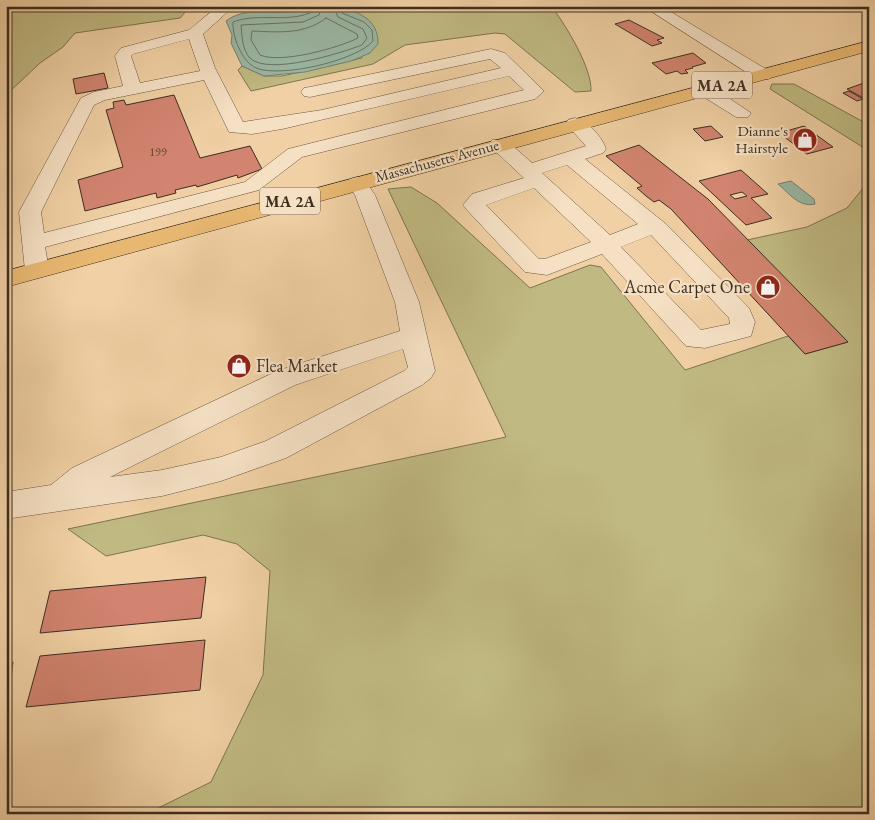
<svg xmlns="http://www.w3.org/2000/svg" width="875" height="820" font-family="'EB Garamond',serif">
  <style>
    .green { fill: #c0b981; stroke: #7e7451 }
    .water { fill: #9ab7a4; stroke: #748170 }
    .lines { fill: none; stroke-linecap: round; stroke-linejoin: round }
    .shore { stroke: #6b7362; stroke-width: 1 }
    .building { fill: #d28470; stroke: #3c2f21; fill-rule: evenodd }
    .minor-casing { stroke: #695742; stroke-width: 1 }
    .major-casing { stroke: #3c2f21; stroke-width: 1 }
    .minor { fill: #f5e0c4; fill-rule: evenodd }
    .major { fill: #e8b872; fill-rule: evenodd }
    .labels { text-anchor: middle; stroke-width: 4.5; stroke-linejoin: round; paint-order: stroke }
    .far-number-label { font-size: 12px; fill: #624435 }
    .far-poi-label { font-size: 15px; fill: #3c2f21; stroke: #f5e0c4; text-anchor: end }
    .far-street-label { font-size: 15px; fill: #3c2f21; stroke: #f5e0c4 }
    .shield { fill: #f5e0c4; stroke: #746452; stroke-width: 1 }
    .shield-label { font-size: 16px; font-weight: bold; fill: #3c2f21 }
    .poi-label { font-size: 18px; fill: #3c2f21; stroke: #f5e0c4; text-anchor: end }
  </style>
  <rect width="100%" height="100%" fill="#f0d0a4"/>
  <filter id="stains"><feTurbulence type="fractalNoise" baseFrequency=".004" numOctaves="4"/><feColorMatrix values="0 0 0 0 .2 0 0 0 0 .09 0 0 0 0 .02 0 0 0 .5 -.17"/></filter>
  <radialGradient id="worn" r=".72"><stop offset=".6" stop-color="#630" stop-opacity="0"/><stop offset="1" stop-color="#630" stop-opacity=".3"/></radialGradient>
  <path class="green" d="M6,6H186L188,9L180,18L75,33L63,47L40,63L6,95Z
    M249,6H551C566,25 592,68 591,91L575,92L505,34L495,33L405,45L373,64L251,91L238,70L242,66L264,76H282L362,58L335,7L288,12H251Z
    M772,84H794L869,125V151L770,89Z
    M869,184V814H146L211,782L263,675L270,571L237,544L203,535L106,556L68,529L506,437L388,189L411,187L437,203L530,288L590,265L601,267L685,370L788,336L805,354L848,342L747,240L807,227L847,208L864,187Z"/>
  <path class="water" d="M317,7C342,7 379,11 378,44L370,53L351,61L305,72L264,76L242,66L231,43L232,35L226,21C244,7 268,14 289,12C298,11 308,9 317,7Z
    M791,181L814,199L815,204C799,208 789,193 778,184Z"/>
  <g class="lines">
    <path class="shore" d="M315,6L314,11C289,24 259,12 233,22C232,36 242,62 256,68C280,78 356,61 373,41L372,30L364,22L342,13L339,6
      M322,6L319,15L303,22L241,25C242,35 242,50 250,58C268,76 341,53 362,45L367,38L363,29L338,17L333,6
      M326,18L357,34L358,38C338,48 281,64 260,55L251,40L252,31C277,32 305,35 326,18Z"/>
  </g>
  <path class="building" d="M629,20L664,38L657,40L662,43L652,46L615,24Z
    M693,53L706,63L692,67L693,68L685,70L688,73L681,74L677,71L666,74L652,63Z
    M104,73L108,88L76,94L73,79Z
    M867,82L869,101L847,89Z
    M849,91L863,99L857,101L843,93Z
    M174,95L200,158L250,146L262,169L238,178L237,175L197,187L196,185L175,190L176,193L157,198L156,193L85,211L78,180L123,167L106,110L114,108L113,102L124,100L126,105Z
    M711,126L723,137L705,141L693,129Z
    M804,126L833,147L807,154L779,133Z
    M639,145L708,199L848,342L805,354L671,209L659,200L654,202L646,196L637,188L642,186L606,156Z
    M741,170L768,194L751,198L772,218L746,225L699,181ZM742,192L747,196L735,199L730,195Z
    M206,577L201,618L40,633L50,591Z
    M205,640L200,690L26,707L40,656Z
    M13,662L8,705H6V664Z"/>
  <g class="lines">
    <defs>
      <path id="minor" d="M218,6H234L203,34L215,68L243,122L322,110L501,68L490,59L310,97L304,96L301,92L304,88L310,87L491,49L505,53L544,91L535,99L302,157L259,190L45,247L49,270L45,276L37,278L29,276L25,270L19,212L81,98L94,92L123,86L115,56L121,48L189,30ZM189,39L200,71L140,83L131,56L133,54ZM509,76L524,90L288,149L245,182L44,233L41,212L94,105L105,100L204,80L229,132L252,134L282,129Z
        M643,6H661L769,71L772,75L769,79H757Z
        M705,85L711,86L751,113L748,117H736L699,94L696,90L699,86Z
        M575,118C588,122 602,136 606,149L603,153L585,159L666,224L749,308L755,322L751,336L705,348L686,346L602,254L547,275L525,272L467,210L463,205L472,194L524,178L492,148L489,144L492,140H506L532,163L586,146L566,124L568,120ZM567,165L638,224L610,235L542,173ZM534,188L590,241L591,242L545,259H539L486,205ZM651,235L729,318L730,324L701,330L621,247Z
        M357,177L364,179L375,195L419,302L435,371L431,378L422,385L286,458L221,481L162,496L6,519V492L51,485L72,468L277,371L400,331L395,302L355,195L347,183L350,179ZM403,349L408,367L404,371L266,441L221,457L162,470L110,477L295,385Z"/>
      <path id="major" d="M869,41V51L6,287V271Z"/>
    </defs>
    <use href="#minor" class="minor-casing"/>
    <use href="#major" class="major-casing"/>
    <use href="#minor" class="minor"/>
    <use href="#major" class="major"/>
  </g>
  <defs>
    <symbol id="shop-disc" viewBox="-11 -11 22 22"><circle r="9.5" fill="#8f2418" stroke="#f5e0c4"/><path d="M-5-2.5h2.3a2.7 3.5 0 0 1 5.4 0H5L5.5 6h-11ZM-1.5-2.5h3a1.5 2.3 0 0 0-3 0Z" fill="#fff"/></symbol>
  </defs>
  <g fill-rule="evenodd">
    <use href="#shop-disc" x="791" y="126" width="28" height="28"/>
    <use href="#shop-disc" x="754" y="273" width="28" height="28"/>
    <use href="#shop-disc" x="225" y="352" width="28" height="28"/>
  </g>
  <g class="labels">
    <g class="far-number-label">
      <text x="158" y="156">199</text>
    </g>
    <g class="far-poi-label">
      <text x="788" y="136">Dianne's<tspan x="788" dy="17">Hairstyle</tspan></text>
    </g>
    <g class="far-street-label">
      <text transform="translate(437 161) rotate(-15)" y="5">Massachusetts Avenue</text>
    </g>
    <g class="shield">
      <rect x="692" y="71.5" width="60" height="27" rx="4"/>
      <rect x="260" y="187.5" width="60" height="27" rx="4"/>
    </g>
    <g class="shield-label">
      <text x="722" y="91">MA 2A</text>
      <text x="290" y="207">MA 2A</text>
    </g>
    <g class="poi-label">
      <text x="750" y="293">Acme Carpet One</text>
      <text x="256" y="372" text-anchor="start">Flea Market</text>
    </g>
  </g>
  <rect width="875" height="820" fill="none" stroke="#f0d0a4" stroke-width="25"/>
  <rect x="8" y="8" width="860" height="805" fill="none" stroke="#3c2f21" stroke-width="2.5"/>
  <rect x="12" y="12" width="850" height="795" fill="none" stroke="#3c2f21"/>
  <rect width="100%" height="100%" filter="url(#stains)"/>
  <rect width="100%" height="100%" fill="url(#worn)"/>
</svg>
